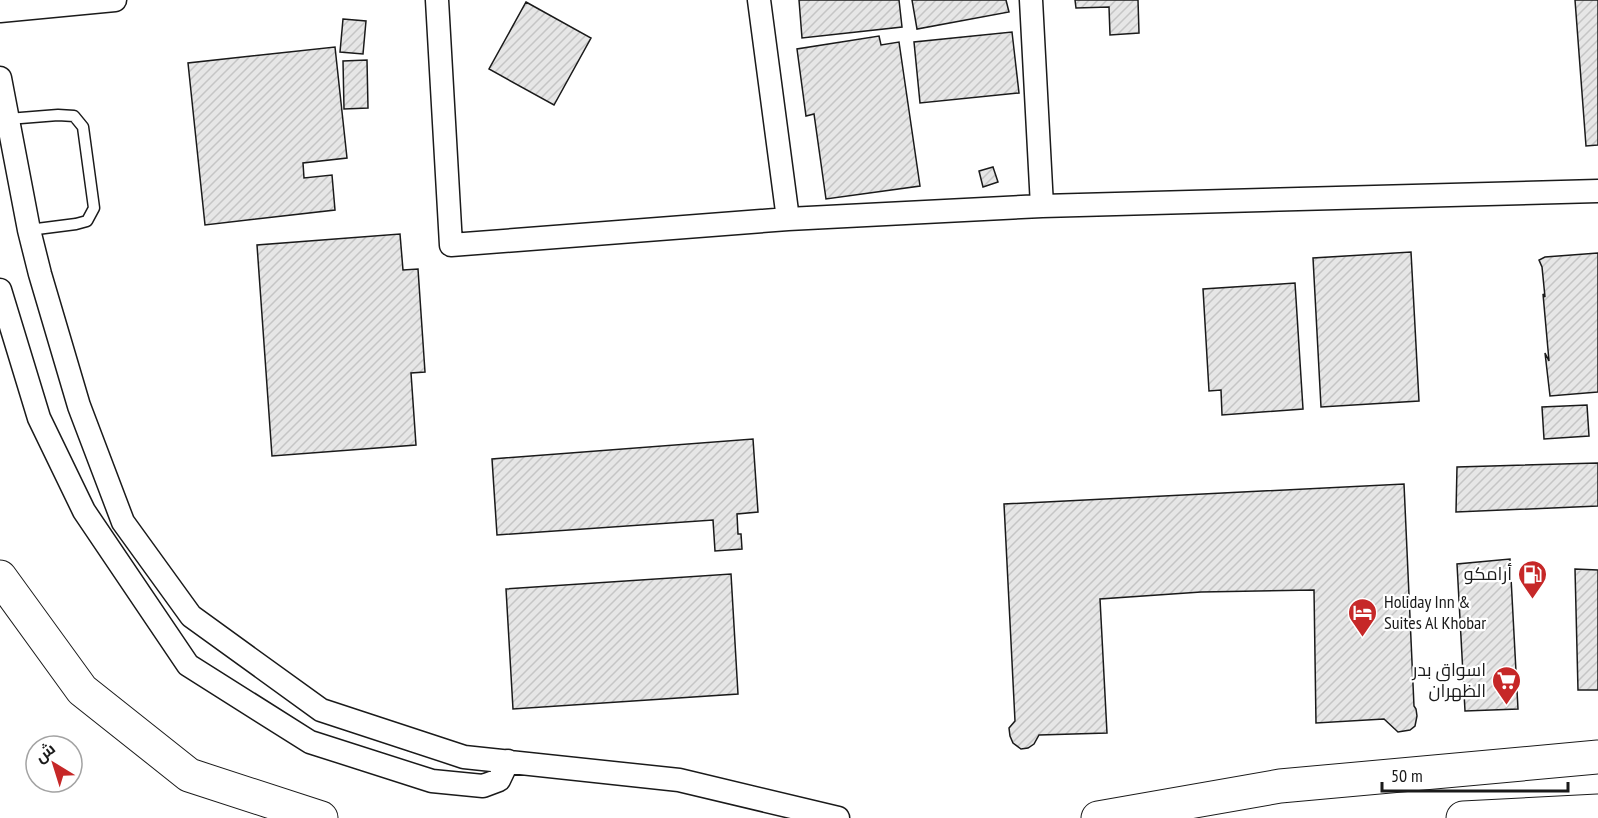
<svg xmlns="http://www.w3.org/2000/svg" width="1598" height="818" font-family="'PT Sans Narrow',Cairo,sans-serif">
  <style>
    .building { fill: url(#building-hatch); stroke: #1a1a1a; stroke-width: 1.5 }
    .lines { fill: none; stroke-linecap: round; stroke-linejoin: round }
    .lane-casing { stroke: #1a1a1a; stroke-width: 13 }
    .street-casing { stroke: #1a1a1a; stroke-width: 25 }
    .primary-casing { stroke: #1a1a1a; stroke-width: 35 }
    .highway-casing { stroke: #1a1a1a; stroke-width: 35 }
    .lane { stroke: #fff; stroke-width: 10 }
    .street { stroke: #fff; stroke-width: 22 }
    .primary { stroke: #fff; stroke-width: 33 }
    .highway { stroke: #fff; stroke-width: 33 }
    .labels { text-anchor: middle; stroke-width: 4.5; stroke-linejoin: round; paint-order: stroke }
    .poi-label { font-size: 18px; fill: #1a1a1a; stroke: #fff; text-anchor: end }
  </style>
  <defs>
    <pattern id="building-hatch" width="6" height="6" patternUnits="userSpaceOnUse" patternTransform="scale(1.5)"><rect width="6" height="6" fill="#e6e6e6"/><path d="M-1 1l2-2M0 6l6-6M5 7l2-2" fill="none" stroke="#c5c5c5"/></pattern>
  </defs>
  <rect width="100%" height="100%" fill="#fff"/>
  <path class="building" d="M799,0H899L902,27L802,38Z
    M912,0H1006L1009,12L917,29Z
    M1075,0H1138L1139,33L1110,35L1109,7L1076,8Z
    M1575,0H1598V145L1586,146Z
    M526,2L591,38L554,105L489,69Z
    M343,19L366,21L363,54L340,52Z
    M1012,32L1019,93L920,103L914,42Z
    M879,36L881,45L899,42L920,186L826,199L814,114L806,116L797,49Z
    M335,47L347,158L303,163L304,178L332,175L335,210L205,225L188,63Z
    M367,60L368,108L344,109L343,61Z
    M993,167L998,182L983,187L979,171Z
    M400,234L403,270L418,269L425,372L411,373L416,445L272,456L257,245Z
    M1411,252L1419,401L1321,407L1313,258Z
    M1598,253V392L1550,396L1545,353L1549,361L1543,294L1545,297L1542,267L1539,260L1545,257Z
    M1295,283L1303,409L1222,415L1221,390L1209,391L1203,289Z
    M1587,405L1589,436L1544,439L1542,407Z
    M753,439L758,512L737,514L738,534H741L742,549L715,551L713,520L497,535L492,459Z
    M1598,463V506L1456,512L1457,467Z
    M1404,484L1414,706L1416,709L1417,716L1415,726L1410,730L1398,732L1384,719L1316,723L1314,590L1201,592L1100,599L1107,733L1039,735L1034,744L1028,748L1021,749L1013,743L1010,736L1009,728L1015,721L1004,504Z
    M1510,559L1518,709L1465,711L1457,564Z
    M1575,569L1598,570V690H1578Z
    M731,574L738,694L513,709L506,589Z"/>
  <g class="lines">
    <defs>
      <path id="lane" d="M8,119L58,115L74,116L83,127L94,208L87,221L76,224L29,230"/>
      <path id="street" d="M437,0L451,245L788,219L1042,206L1598,191
        M759,0L788,219
        M1031,0L1042,206
        M0,11L115,0
        M0,78L29,230L40,274L79,406L123,522L191,616L321,710L464,757L679,780L838,818
        M0,290L39,418L84,511L188,665L310,742L432,781L483,786L499,780L508,761"/>
      <path id="primary" d="M1098,818L1280,786L1598,757"/>
      <path id="highway" d="M0,577L82,690L189,775L321,818
        M1463,818L1598,811"/>
    </defs>
    <use href="#lane" class="lane-casing"/>
    <use href="#street" class="street-casing"/>
    <use href="#primary" class="primary-casing"/>
    <use href="#highway" class="highway-casing"/>
    <use href="#lane" class="lane"/>
    <use href="#street" class="street"/>
    <use href="#primary" class="primary"/>
    <use href="#highway" class="highway"/>
  </g>
  <defs>
    <symbol id="fuel-pin" viewBox="-11 -11 22 30"><path d="M0 17L-7.5 6A9.5 9.5 0 1 1 7.5 6Z" fill="#c62828" stroke="#fff"/><path d="M-5.5-6h7V0h2V4h1.3V-2.5L3-4.5l.8-.8L6-3V5H2.5V1h-1V6h-7ZM-4.2-4.7v3.2H.2V-4.7Z" fill="#fff"/></symbol>
    <symbol id="hotel-pin" viewBox="-11 -11 22 30"><path d="M0 17L-7.5 6A9.5 9.5 0 1 1 7.5 6Z" fill="#c62828" stroke="#fff"/><path d="M-6-4.5h1.5V1H6V5H4.5V3h-9V5H-6ZM-4 0a1.8 1.8 0 1 1 3.6 0ZM.5 0V-2.5h3Q6-2.5 6 0Z" fill="#fff"/></symbol>
    <symbol id="supermarket-pin" viewBox="-11 -11 22 30"><path d="M0 17L-7.5 6A9.5 9.5 0 1 1 7.5 6Z" fill="#c62828" stroke="#fff"/><path d="M-6-5.5h2.5l.6 2H6L4.5 2H-2.5L-4.4-4H-6ZM-1.5 3.2a1.3 1.3 0 1 0 .1 0ZM3 3.2a1.3 1.3 0 1 0 .1 0Z" fill="#fff"/></symbol>
  </defs>
  <g fill-rule="evenodd">
    <use href="#fuel-pin" x="1516" y="558" width="33" height="45"/>
    <use href="#hotel-pin" x="1346" y="596" width="33" height="45"/>
    <use href="#supermarket-pin" x="1490" y="664" width="33" height="45"/>
  </g>
  <g class="labels">
    <g class="poi-label">
      <text x="1512" y="580">أرامكو</text>
      <text x="1384" y="608" text-anchor="start">Holiday Inn &amp;<tspan x="1384" dy="21">Suites Al Khobar</tspan></text>
      <text x="1486" y="676">اسواق بدر<tspan x="1486" dy="21">الظهران</tspan></text>
    </g>
  </g>
  <g transform="translate(54 764) rotate(322)"><circle r="28" fill="#ffffff" stroke="#a3a3a3" stroke-width="1.5"/>
  <path d="M0-4.5L10 22L0 15L-10 22Z" fill="#c62828"/>
  <text y="-9" font-size="16" font-weight="bold" text-anchor="middle" fill="#1a1a1a">ش</text>
  </g>
  <path d="M1382 782v9h186v-9" fill="none" stroke="#1a1a1a" stroke-width="3"/>
  <text x="1391" y="782" font-size="18" fill="#1a1a1a" stroke="#ffffff" stroke-width="4.5" paint-order="stroke">50 m</text>
</svg>
